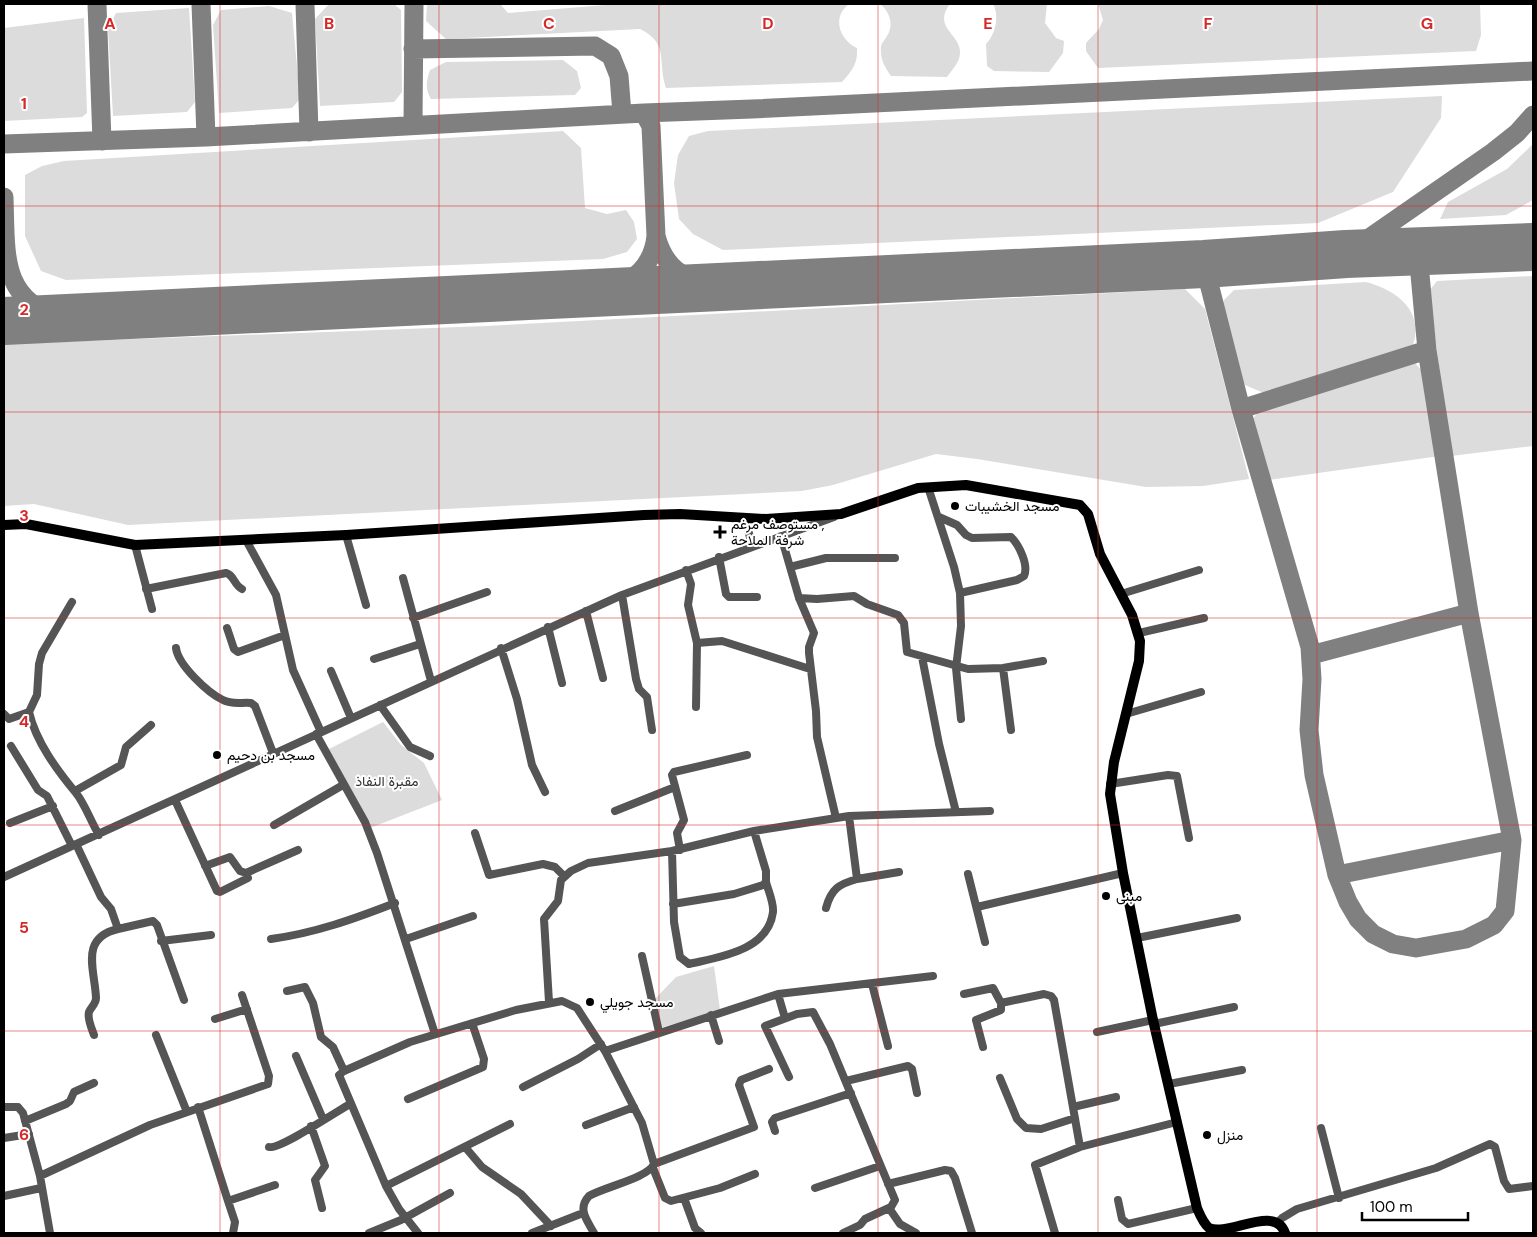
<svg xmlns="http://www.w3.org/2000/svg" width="1537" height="1237" font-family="'DM Sans',Vazirmatn,sans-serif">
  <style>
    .green { fill: #dcdcdc }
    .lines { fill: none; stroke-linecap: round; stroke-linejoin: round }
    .taxiway { stroke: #808080; stroke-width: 19 }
    .runway { stroke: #808080; stroke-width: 48 }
    .minor { stroke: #555; stroke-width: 8 }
    .major { stroke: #000; stroke-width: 10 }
    .grid { fill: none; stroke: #d62828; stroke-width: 1; stroke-opacity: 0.55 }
    .poi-dot { fill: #000; stroke: #fff; stroke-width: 2 }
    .labels { text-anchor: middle; stroke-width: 4; stroke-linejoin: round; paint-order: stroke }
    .poi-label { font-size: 14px; fill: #000; stroke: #fff; text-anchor: start }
    .park-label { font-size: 14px; fill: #333; stroke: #fff }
    .grid-label { font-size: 16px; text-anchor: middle; font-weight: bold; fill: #d62828; stroke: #fff; stroke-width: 4; stroke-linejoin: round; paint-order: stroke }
  </style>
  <rect width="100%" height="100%" fill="#fff"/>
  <path class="green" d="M329,4H394L401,10L402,92L394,102L320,106L315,19Z
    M427,4H500L508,13L618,4H849C831,18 840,40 857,48C858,64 852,71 842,82L666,88C657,61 670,44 640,29L446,39L426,21Z
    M880,4H950C932,28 961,34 960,53C960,62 952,70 947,77L891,76C884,66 880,59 881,46C882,42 885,40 887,36C894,25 890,12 880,4Z
    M993,4H1047L1045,23L1056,38L1064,41L1063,53L1049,72L994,71L987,66L986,44C995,35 1000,16 993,4Z
    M1098,4H1480L1481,35L1476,51L1098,68L1086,51V43L1099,29L1103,20Z
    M269,6L292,13L300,99L292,108L219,113L213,25L221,10Z
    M189,8L195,102L187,112L113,116L108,29L116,13Z
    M84,18L87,113L82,117L4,121V28Z
    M563,60L577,71L581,88L575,95L431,99C425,89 426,82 430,70L446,62Z
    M1442,96L1441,118L1393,192L1318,223L723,250L693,234L679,219L674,183L678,155L689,136L708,131Z
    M563,131L581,148L585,208L607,214L626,210L634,222L637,239L627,252L603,259L66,280L41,271L25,236V175L42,166L64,161Z
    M1533,144V200L1506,215L1440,219L1448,202L1507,169Z
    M1533,276V446L1451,456L1429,291L1437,281Z
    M1366,282C1396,290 1424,310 1413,345L1266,394L1245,385L1239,377L1220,310L1224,300L1234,290Z
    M1185,289L1205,309L1249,479L1203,486L1146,487L977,459L936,454L833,485L802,491L128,525L34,504L4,506V344L486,326Z
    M1404,362L1415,363L1425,374L1440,456L1268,480L1252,429V420L1261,408Z
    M383,722L401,745L424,763L442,800L370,828L327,750Z
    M714,966L720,1010L660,1028L654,1000L676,977Z"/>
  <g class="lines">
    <path class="taxiway" d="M97,4L102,141
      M201,4L206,137
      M305,4L309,132
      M413,49L595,46L611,56L619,76L622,114
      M644,113L651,126L656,236C665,269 682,277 713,287
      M413,124L414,4
      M4,144L206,137L644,113L752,109L1533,71
      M4,197C6,256 0,301 64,318
      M1346,254L1493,152L1517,133L1533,115
      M1204,264L1241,409L1310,647L1312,679L1309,730L1314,775L1337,875L1348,902L1358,919L1373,934L1393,944L1416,948L1466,939L1494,925L1505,911L1512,840L1469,613L1427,350L1418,253
      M607,292C634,281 653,266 656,236
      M1241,409L1427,350
      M1311,655L1469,613
      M1337,875L1512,840"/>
    <path class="runway" d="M4,321L1204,264L1346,254L1533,247"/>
    <path class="minor" d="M928,487L954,567L960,593L961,626L956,668L961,719
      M745,517L752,546
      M939,517L957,525L966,535L972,538L1011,537C1019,545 1029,565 1024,576L1017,580L960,593
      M346,535L366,605
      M781,536L799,598L814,633L809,647V653L816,711L817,737L836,818
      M246,540L276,595L293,670L321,732
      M135,545L152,609
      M719,557L726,594L729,597H757
      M790,567L826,558H895
      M686,570L691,584L688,605L697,643L696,707
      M403,578L431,681
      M146,589L226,573C234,575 234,585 242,589
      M1121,594L1199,570
      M622,595L636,679L639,689L647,697L652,730
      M799,598L817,599L854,596L867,604L898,615L904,623L907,652L968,669L1003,668L1043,661
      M72,602L42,653L39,664L37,695L29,712C36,742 57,770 76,793C85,804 91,822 99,835
      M586,611L603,678
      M413,618L487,592
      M548,627L562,683
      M227,628L234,649L238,652L285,635
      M1139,633L1204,618
      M697,643L722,641L810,669
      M176,648C178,665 208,693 223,700C232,705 242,702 251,703L255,706L273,753
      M501,648L517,699L532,765L545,792
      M922,657L939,744L956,812
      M374,659L420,644
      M1003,668L1011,730
      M331,671L351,718
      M380,705L410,747L430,756
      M4,714L9,719L29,712
      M1126,714L1201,692
      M316,734L365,822L377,853L435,1034
      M11,746L38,790L47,796L72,846
      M1110,784L1168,775L1177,776L1189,838
      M75,791L121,765L126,747L151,725
      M175,800L217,891L220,892L248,878L246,873L298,850
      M615,811L675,787
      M849,816L857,879L899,872
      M10,823L53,806
      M274,825L343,785
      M475,833L489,875L543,864L555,867L564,876
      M76,844L101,897L111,909L118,929L153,921L157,925L184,1000
      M680,850L677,833L684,820L672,775L674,772L747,755
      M672,851L674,922L680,957L689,964C719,957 768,951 773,912C774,903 768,890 766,882
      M205,866L230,857L240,871L246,873
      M968,874L985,942
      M4,877L622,595L834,517
      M673,904L734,894L763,885L766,882V871L754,831
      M977,907L1123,873
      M826,908C831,889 839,884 857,879
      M1137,938L1237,918
      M271,939C315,933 354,919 395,903
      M406,939L473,916
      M161,941L211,935
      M642,956L659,1032
      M872,984L888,1046
      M287,991L305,987L313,1003L321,1037L333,1047L344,1071
      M778,994L785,1018
      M964,994L993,988L1001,1003V1010L976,1020L983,1047
      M549,1002L544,919L558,901L561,880L571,871L588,863L672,851L754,831L849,816L990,811
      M1001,1003L1044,994L1051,996L1054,1000L1080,1147L1177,1122
      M711,1015L719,1041
      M215,1019L247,1009
      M1154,1024L1234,1007
      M1097,1032L1153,1020
      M94,1035C92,1029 87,1019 89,1012C91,1007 96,1004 96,998C95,970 79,938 118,929
      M156,1035L187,1112
      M605,1051L778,994L933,976
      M296,1056L323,1119
      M789,1077L765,1026L797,1014L813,1012L830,1044L895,1200L891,1207L865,1219L860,1225L843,1233
      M1000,1078L1017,1119L1026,1128L1041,1129L1075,1118
      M846,1081L908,1066L912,1069L917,1093
      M1169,1084L1242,1070
      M523,1087L578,1059L601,1044
      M408,1099L483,1067L484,1059L472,1023
      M4,1107H18L23,1113L40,1176L50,1233
      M198,1107L228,1201L275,1185
      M1073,1107L1116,1097
      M25,1121L66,1104L70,1101L74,1092L94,1083
      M586,1125L634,1107
      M311,1126L325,1166L315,1180L322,1208
      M1321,1128L1339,1198
      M775,1131L772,1122L775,1118L851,1093
      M4,1138L29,1134
      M269,1147C279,1150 336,1112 350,1104
      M465,1147L482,1167L521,1194L551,1226
      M653,1168L665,1198L671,1201L720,1188L755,1174
      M40,1176L150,1125L268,1084L269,1076L242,995
      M888,1184L945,1170L951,1171L955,1178L972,1233
      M386,1186L510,1124
      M815,1188L880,1166
      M4,1196L41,1188
      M684,1198L695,1228L701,1233
      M1118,1200L1122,1219L1128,1224L1197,1208
      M228,1201L235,1222L233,1233
      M889,1208L900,1224L916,1233
      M1277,1223L1282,1218L1297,1209L1436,1168L1490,1144L1495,1147L1504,1181L1509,1189L1533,1186
      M369,1233L401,1220L450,1193
      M418,1233L399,1209L386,1186L339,1075L344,1071L410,1042L516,1010L562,1001L577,1008L605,1051L642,1123L654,1164
      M532,1233L583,1213
      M594,1233C587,1220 577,1209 589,1196C604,1187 648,1178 654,1164L754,1127L739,1085L741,1080L769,1069
      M1055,1233L1035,1165L1080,1147"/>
    <path class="major" d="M4,525L26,524L135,545L346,535L644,515L680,514L766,519L841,514L918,488L966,485L1080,505L1088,514L1100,554L1132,615L1140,641L1139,661L1114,762L1110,794L1123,873L1153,1020L1197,1208C1200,1215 1203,1223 1209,1228C1228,1237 1275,1204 1285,1233"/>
  </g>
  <path class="grid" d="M220,4V1233M439,4V1233M659,4V1233M878,4V1233M1098,4V1233M1317,4V1233M4,206H1533M4,412H1533M4,618H1533M4,825H1533M4,1031H1533"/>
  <g class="poi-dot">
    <circle cx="955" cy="506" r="5"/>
    <path d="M717.5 524.5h5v5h5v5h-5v5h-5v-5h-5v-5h5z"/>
    <circle cx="217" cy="755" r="5"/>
    <circle cx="1106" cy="896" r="5"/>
    <circle cx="590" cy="1002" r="5"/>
    <circle cx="1207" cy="1135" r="5"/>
  </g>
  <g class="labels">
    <g class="poi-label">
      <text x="965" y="511">مسجد الخشيبات</text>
      <text x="731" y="529">مستوصف مرغم ,<tspan x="731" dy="16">شرفة الملاحة</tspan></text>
      <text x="227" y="760">مسجد بن دحيم</text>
      <text x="1116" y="901">مبنى</text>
      <text x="600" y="1007">مسجد جويلي</text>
      <text x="1217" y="1140">منزل</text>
    </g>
    <g class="park-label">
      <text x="387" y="786">مقبرة النفاذ</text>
    </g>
  </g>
  <g class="grid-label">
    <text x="110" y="29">A</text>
    <text x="329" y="29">B</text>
    <text x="549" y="29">C</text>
    <text x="768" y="29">D</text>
    <text x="988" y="29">E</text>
    <text x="1208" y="29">F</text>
    <text x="1427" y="29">G</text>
    <text x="24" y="109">1</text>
    <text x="24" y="315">2</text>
    <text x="24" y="521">3</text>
    <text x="24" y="727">4</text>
    <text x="24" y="933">5</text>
    <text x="24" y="1140">6</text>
  </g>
  <rect width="1537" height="1237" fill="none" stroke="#000000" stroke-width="10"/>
  <path d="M1362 1212v8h106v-8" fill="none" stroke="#000000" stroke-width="2.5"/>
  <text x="1370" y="1212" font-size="15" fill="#000000" stroke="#ffffff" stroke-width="4" paint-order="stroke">100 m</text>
</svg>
